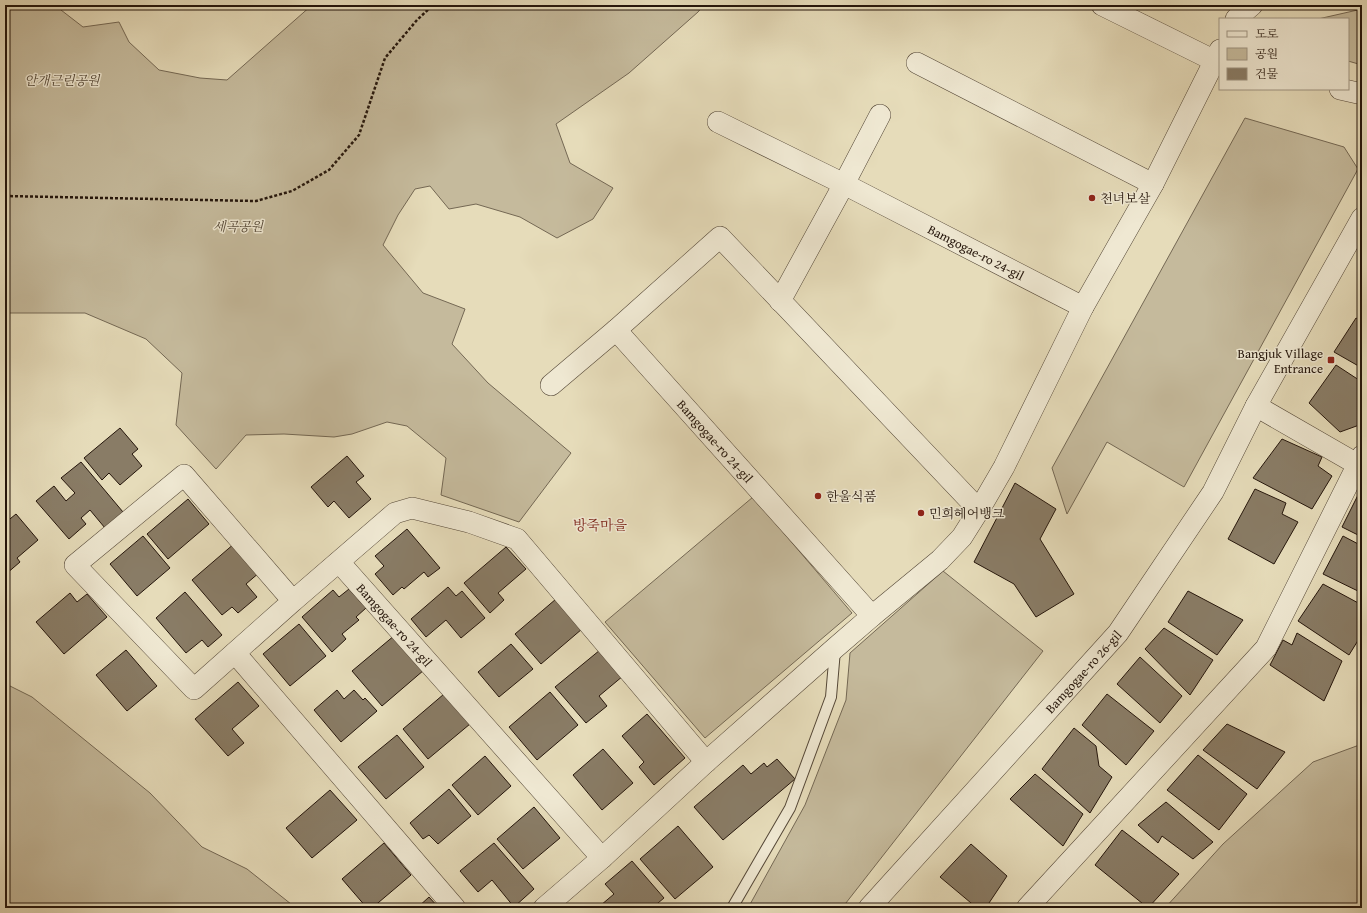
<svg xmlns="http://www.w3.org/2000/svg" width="1367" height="913" font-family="'Gentium Book Plus','Noto Serif KR',serif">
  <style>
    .green { fill: #c5ba9c; stroke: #746854 }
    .building { fill: #897c66; stroke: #24150b }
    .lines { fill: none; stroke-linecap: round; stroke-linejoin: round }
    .service-casing { stroke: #544737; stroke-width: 12 }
    .minor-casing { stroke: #544737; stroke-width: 22 }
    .path { stroke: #24150b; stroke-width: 2.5; stroke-dasharray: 3 2; stroke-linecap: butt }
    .service { stroke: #efe8d2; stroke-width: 10 }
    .minor { stroke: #efe8d2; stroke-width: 21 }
    .poi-dot { fill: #8f2418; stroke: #efe8d2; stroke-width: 1.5 }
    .labels { text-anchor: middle; stroke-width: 3; stroke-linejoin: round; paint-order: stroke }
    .park-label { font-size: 13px; font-style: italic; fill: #544736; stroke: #efe8d2 }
    .poi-label { font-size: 13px; fill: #24150b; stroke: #efe8d2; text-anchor: start }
    .street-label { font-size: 13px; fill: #24150b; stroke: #efe8d2 }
    .neighbourhood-label { font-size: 14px; fill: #7a1f14; stroke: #efe8d2 }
  </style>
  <rect width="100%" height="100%" fill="#e6dcba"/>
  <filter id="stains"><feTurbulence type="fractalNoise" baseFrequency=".005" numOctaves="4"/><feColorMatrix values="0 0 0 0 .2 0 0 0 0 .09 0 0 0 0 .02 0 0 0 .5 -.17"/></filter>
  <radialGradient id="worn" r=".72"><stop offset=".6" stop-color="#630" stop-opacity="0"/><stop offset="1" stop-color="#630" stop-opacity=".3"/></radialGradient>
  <path class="green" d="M5,5H58L61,10L83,27L119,22L129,42L159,70L200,78L227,80L312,5H704L698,12L629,73L556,124L570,163L613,188L593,219L557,238L520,217L476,204L449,209L430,186L415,189L398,215L383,245L423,293L465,309L452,344L488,383L571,453L519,522L441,495L446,458L407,426L387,422L352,434L334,437L284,434L246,435L216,469L176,425L182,373L146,339L85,313H5Z
    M1362,9V65L1348,61V19H1318Z
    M1245,118L1344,147L1358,169L1184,487L1107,442L1067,514L1052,468Z
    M753,497L852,613L705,738L605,622Z
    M943,571L1043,651L842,908H748L805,805L846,700L850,653Z
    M5,685L10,686L32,697L150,793L202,847L247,869L296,908H5Z
    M1362,744V908H1165L1223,844L1313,762Z"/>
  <path class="building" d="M1356,318L1362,321V368L1334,352Z
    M1336,365L1362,382V424L1340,432L1309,403Z
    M120,428L138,449L132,454L142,466L120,485L109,473L102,480L84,458Z
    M1282,439L1322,457L1318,466L1332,476L1312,509L1253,478Z
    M347,456L364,476L356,482L371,499L349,518L334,501L328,507L311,487Z
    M81,462L123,512L105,528L90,510L81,518L86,524L69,539L36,501L54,486L66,501L75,493L61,478Z
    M1015,483L1056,509L1040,539L1074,594L1036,617L1014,584L974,562Z
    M1362,487V537L1342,527Z
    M1255,489L1286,503L1282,514L1298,522L1274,564L1228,539Z
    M188,499L209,524L168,559L147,534Z
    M16,514L38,540L17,558L20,562L6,574L5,573V523Z
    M407,529L440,568L428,577L424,572L404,589L402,587L393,595L375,574L384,566L375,556Z
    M143,536L170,568L137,596L110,564Z
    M1343,536L1362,546V593L1323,574Z
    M235,543L260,572L246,584L257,597L238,613L232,607L222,615L192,580Z
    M506,547L526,569L498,593L504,600L490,613L464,583Z
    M1323,584L1362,605V634L1349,655L1298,621Z
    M448,587L456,596L462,591L485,618L461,638L446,620L426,637L411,619Z
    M349,589L366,608L356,617L359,620L342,634L346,639L332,652L302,617L333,590L339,597Z
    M1188,591L1243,620L1217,655L1168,622Z
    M185,592L222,635L208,647L202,640L186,653L156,618Z
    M70,593L77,602L87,594L107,617L64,654L36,622Z
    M556,599L582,629L541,664L515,634Z
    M299,624L326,656L290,686L263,654Z
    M1164,628L1213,660L1190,695L1145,649Z
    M1297,633L1342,661L1324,701L1270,665L1283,640L1292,645Z
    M395,635L424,670L382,706L352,671Z
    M511,644L533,669L499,697L478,672Z
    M126,650L157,686L127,711L96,675Z
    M600,650L623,676L599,696L607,706L586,723L555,687Z
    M1140,657L1182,696L1160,723L1117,684Z
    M238,682L259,706L232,729L244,743L228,756L195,719Z
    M337,690L344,699L354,690L363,700L365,698L377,711L341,742L314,710Z
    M550,692L578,725L537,760L509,727Z
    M444,694L470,724L428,759L403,729Z
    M1107,694L1154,731L1126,765L1082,725Z
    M647,714L685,758L654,785L639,767L644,762L622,736Z
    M1227,724L1285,752L1257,789L1203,750Z
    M1074,728L1096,746L1099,766L1112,777L1090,813L1042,769Z
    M397,735L424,767L386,799L358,767Z
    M603,749L633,783L602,810L573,775Z
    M1198,755L1247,794L1219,830L1167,790Z
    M485,756L511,786L478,815L452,785Z
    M777,759L795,779L723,840L694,807L743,765L751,774L764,763L767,767Z
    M1035,774L1083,814L1063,846L1010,799Z
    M449,789L471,816L438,844L429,835L423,839L410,823Z
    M330,790L357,820L312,858L286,828Z
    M1166,802L1213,842L1193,859L1162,836L1158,843L1138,825Z
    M534,807L560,838L523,869L497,839Z
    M678,826L713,867L675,899L640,859Z
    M1122,830L1179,874L1148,908L1095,865Z
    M384,843L411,875L372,908H367L342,879Z
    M494,843L534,889L514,907L492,880L478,892L460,871Z
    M971,844L1007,876L989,903L995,908H977L940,877Z
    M632,861L664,898L652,908H603L601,905L614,894L605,884Z
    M429,897L439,908H417Z"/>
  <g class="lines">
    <defs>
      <path id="service" d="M732,908L790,808L831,697L835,650"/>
      <g id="minor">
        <path d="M1102,5L1215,61L1220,62"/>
        <path d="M1236,19L1252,5"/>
        <path d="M917,63L1153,184"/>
        <path d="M1340,89L1362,94"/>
        <path id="s1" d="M718,122L844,184L1083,307"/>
        <path d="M780,301L844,184L880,115"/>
        <path d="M616,330L720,237L979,510"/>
        <path id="s2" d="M551,385L616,330L872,616"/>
        <path d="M1256,406L1362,467"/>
        <path id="s3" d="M339,562L602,858"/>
        <path d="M293,601L194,689L75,565L184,475L293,601L395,513L412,508L469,522L517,539L706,762"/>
        <path d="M235,653L455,908"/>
        <path d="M544,908L602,858L706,762L835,648L872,616L940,560L962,537L979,510L1004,467L1083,307L1153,184L1220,50"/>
        <path id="s4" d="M869,908L1118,633L1213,492L1256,406L1362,218"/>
        <path d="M1027,908L1266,648L1362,456"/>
      </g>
    </defs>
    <use href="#service" class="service-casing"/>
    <use href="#minor" class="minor-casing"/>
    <path class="path" d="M5,196L256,201L292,191L329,170L359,135L385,58L417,20L433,5"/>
    <use href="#service" class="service"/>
    <use href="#minor" class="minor"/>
  </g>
  <g class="poi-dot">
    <circle cx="1092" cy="198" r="4"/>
    <rect x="1327" y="356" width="8" height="8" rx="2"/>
    <circle cx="818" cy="496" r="4"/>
    <circle cx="921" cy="513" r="4"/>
  </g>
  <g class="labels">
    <g class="park-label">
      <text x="62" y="85">안개근린공원</text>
      <text x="238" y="231">세곡공원</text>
    </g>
    <g class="poi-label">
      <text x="1100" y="203">천녀보살</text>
      <text x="1323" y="358" text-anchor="end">Bangjuk Village<tspan x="1323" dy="15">Entrance</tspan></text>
      <text x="826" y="501">한울식품</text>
      <text x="929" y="518">민희헤어뱅크</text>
    </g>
    <g class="street-label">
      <text dy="5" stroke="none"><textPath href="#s1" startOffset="289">Bamgogae-ro 24-gil</textPath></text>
      <text dy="5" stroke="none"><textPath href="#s2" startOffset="234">Bamgogae-ro 24-gil</textPath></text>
      <text dy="5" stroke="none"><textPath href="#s3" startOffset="84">Bamgogae-ro 24-gil</textPath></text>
      <text dy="5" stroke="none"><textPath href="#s4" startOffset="319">Bamgogae-ro 26-gil</textPath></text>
    </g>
    <g class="neighbourhood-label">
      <text x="600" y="530">방죽마을</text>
    </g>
  </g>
  <rect width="1367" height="913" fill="none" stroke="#e6dcba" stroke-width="20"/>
  <rect x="6" y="6" width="1355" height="901" fill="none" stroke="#24150b" stroke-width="2"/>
  <rect x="10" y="10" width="1347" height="893" fill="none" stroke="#24150b"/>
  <rect x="1219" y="18" width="130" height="72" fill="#efe8d2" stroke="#9e9482"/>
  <rect x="1227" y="31" width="20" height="6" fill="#efe8d2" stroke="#9e9482"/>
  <text x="1255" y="38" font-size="12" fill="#24150b">도로</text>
  <rect x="1227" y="48" width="20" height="12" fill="#c5ba9c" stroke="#9e9482"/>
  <text x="1255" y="58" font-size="12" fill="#24150b">공원</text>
  <rect x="1227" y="68" width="20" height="12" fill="#897c66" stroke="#9e9482"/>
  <text x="1255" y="78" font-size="12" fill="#24150b">건물</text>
  <rect width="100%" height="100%" filter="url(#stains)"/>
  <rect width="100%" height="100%" fill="url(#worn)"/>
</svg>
